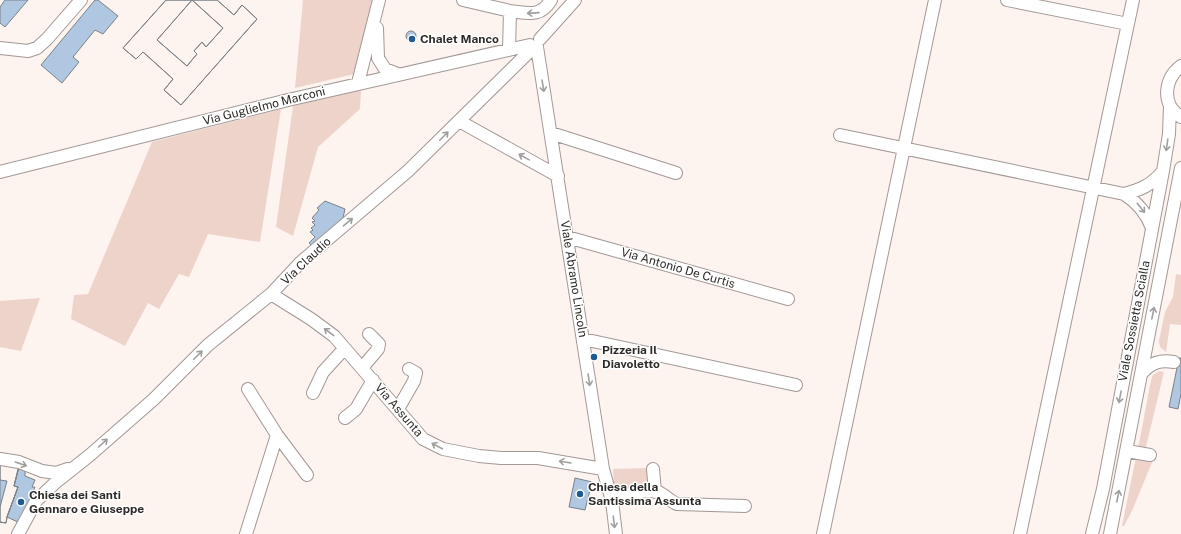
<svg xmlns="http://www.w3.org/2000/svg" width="1181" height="534" font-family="'Public Sans',sans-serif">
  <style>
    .green { fill: #eed3cb }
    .building { fill: #afc7e1; stroke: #7b8187; fill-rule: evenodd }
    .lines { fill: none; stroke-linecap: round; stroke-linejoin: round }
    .minor-casing { stroke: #a29895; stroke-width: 14 }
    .minor { stroke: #fff; stroke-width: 12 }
    .oneway { stroke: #a19f9e }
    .poi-dot { fill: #1f5a91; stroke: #fff; stroke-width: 1.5 }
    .labels { text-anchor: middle; stroke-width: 3; stroke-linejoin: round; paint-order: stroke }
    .poi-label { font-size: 12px; font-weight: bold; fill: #2e2a28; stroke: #fff; text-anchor: start }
    .street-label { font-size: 12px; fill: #2e2a28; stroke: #fff }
  </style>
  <rect width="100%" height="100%" fill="#fdf3ef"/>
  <path class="green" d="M303,0H373L354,74L295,88Z
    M361,90L360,109L318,147L293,236L276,227L293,106L350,91Z
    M281,109L260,242L208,234L189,277L179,274L159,309L148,303L125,346L71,319L74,295L88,294L152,142Z
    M1176,274L1181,275V325L1170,324L1166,352L1160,347L1159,341L1165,312L1173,297Z
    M40,298L21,351L0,347V301Z
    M1159,371L1164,372L1145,451L1138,449L1151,380L1153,375Z
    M1136,457L1153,460L1132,511L1124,526H1122Z
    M648,468L649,487L617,489L614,486L613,469Z"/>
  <path class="building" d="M5,0H28L5,27L0,23V7Z
    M95,0H98L118,16L103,34L95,30L73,57L79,62L62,83L41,65Z
    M166,0H217L234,15L242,5L257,19L181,105L164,90L173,79L143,52L136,59L123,48ZM192,0L223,28L206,47L202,42L194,51L197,54L187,66L157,40Z
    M166,0H217L234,15L242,5L257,19L181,105L164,90L173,79L143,52L136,59L123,48Z
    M192,0L223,28L206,47L202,42L194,51L197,54L187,66L157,40Z
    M406 36a5 5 0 1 1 10 0a5 5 0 1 1-10 0Z
    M325,201L345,209L343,218L312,246L309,243L315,237L310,232L313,230L311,228L315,225L312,222L315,221L312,218L319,210L317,208Z
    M1179,358H1181V394L1178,409L1169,407Z
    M0,463L19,467L14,486L18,487L7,517L6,523L0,522V507L7,481L0,480Z
    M0,463L19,467L14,486L18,487L7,517L6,523L0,522Z
    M18,469L25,470V476L35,480L32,487H35L20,523L7,517L18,487L14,486Z
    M575,478L592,482L585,510L569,507Z"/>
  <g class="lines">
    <defs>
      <path id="minor" d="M463,0L510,11L509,50
        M1007,0L1128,24
        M510,11C528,13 540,18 551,0
        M377,28L378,58L385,69L398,74
        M540,39L575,0
        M537,47L598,437L603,469L612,501L616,534
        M0,48L28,51L37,48L47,39L81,0
        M1181,66C1164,79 1161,105 1181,117
        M358,83L379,0
        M459,121L558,176
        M551,133L676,173
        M840,135L1124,194C1137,202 1146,212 1152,228
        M0,172L288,100L530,45
        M1124,194C1140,190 1152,185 1163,171
        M567,237L788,299
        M271,294L311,319L334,336L423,439L443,449L479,456L501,458H538L603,469
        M583,339L796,385
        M362,368L378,349L379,344L369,334
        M1142,373C1152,362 1160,360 1174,362
        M248,389L277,435
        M313,393L323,372L344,349
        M398,409L414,381L416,373L409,369
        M345,418L356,409L373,380
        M1127,451L1150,455
        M0,459L19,462L42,471L56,473L68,469
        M653,469L655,492
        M611,497C621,495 649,489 658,492C665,495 670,501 677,504L745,506
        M18,534L36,501L56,482L90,455L154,399L208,345L271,294L301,262L408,171L534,47
        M246,534L277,435L307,475
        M823,534L935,0
        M1020,534L1133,0
        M1092,534L1103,489L1163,171L1169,134L1170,106
        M1110,534L1181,168"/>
    </defs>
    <use href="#minor" class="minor-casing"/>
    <use href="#minor" class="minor"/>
  </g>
  <defs><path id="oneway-shaft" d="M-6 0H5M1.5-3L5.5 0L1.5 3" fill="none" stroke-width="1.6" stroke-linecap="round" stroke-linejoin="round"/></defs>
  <g class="oneway">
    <use href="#oneway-shaft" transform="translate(533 13) rotate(176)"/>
    <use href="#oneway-shaft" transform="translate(543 86) rotate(81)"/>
    <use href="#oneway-shaft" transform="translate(444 136) rotate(-45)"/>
    <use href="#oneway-shaft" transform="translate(1167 145) rotate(98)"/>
    <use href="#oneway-shaft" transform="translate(524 157) rotate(-151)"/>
    <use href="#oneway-shaft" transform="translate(1141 208) rotate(51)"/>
    <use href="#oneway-shaft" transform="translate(348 222) rotate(-40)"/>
    <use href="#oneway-shaft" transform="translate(1153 313) rotate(-79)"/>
    <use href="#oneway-shaft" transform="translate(329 332) rotate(-143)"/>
    <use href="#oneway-shaft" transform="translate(198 355) rotate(-45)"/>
    <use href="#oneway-shaft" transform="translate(589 380) rotate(81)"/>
    <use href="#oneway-shaft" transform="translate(1120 397) rotate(101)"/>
    <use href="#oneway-shaft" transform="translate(103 443) rotate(-42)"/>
    <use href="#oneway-shaft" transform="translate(437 446) rotate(-152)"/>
    <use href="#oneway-shaft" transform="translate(565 462) rotate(-171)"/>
    <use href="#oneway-shaft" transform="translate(21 464) rotate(19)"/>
    <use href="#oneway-shaft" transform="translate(1118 496) rotate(-79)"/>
    <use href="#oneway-shaft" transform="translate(614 522) rotate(83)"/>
  </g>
  <g class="poi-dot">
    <circle cx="412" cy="39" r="4"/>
    <circle cx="594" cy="357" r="4"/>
    <circle cx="580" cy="494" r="4"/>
    <circle cx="21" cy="502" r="4"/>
  </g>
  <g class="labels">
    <g class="poi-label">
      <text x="420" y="43">Chalet Manco</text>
      <text x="602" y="354">Pizzeria Il<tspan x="602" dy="14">Diavoletto</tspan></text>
      <text x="588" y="491">Chiesa della<tspan x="588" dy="14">Santissima Assunta</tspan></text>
      <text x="29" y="499">Chiesa dei Santi<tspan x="29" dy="14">Gennaro e Giuseppe</tspan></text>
    </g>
    <g class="street-label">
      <text transform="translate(264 106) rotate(-14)" y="4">Via Guglielmo Marconi</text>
      <text transform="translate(306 261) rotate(-43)" y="4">Via Claudio</text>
      <text transform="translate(678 268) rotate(16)" y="4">Via Antonio De Curtis</text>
      <text transform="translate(574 279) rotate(81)" y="4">Viale Abramo Lincoln</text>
      <text transform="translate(1134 321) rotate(-79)" y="4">Viale Sossietta Scialla</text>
      <text transform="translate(399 410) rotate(49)" y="4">Via Assunta</text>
    </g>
  </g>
</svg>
